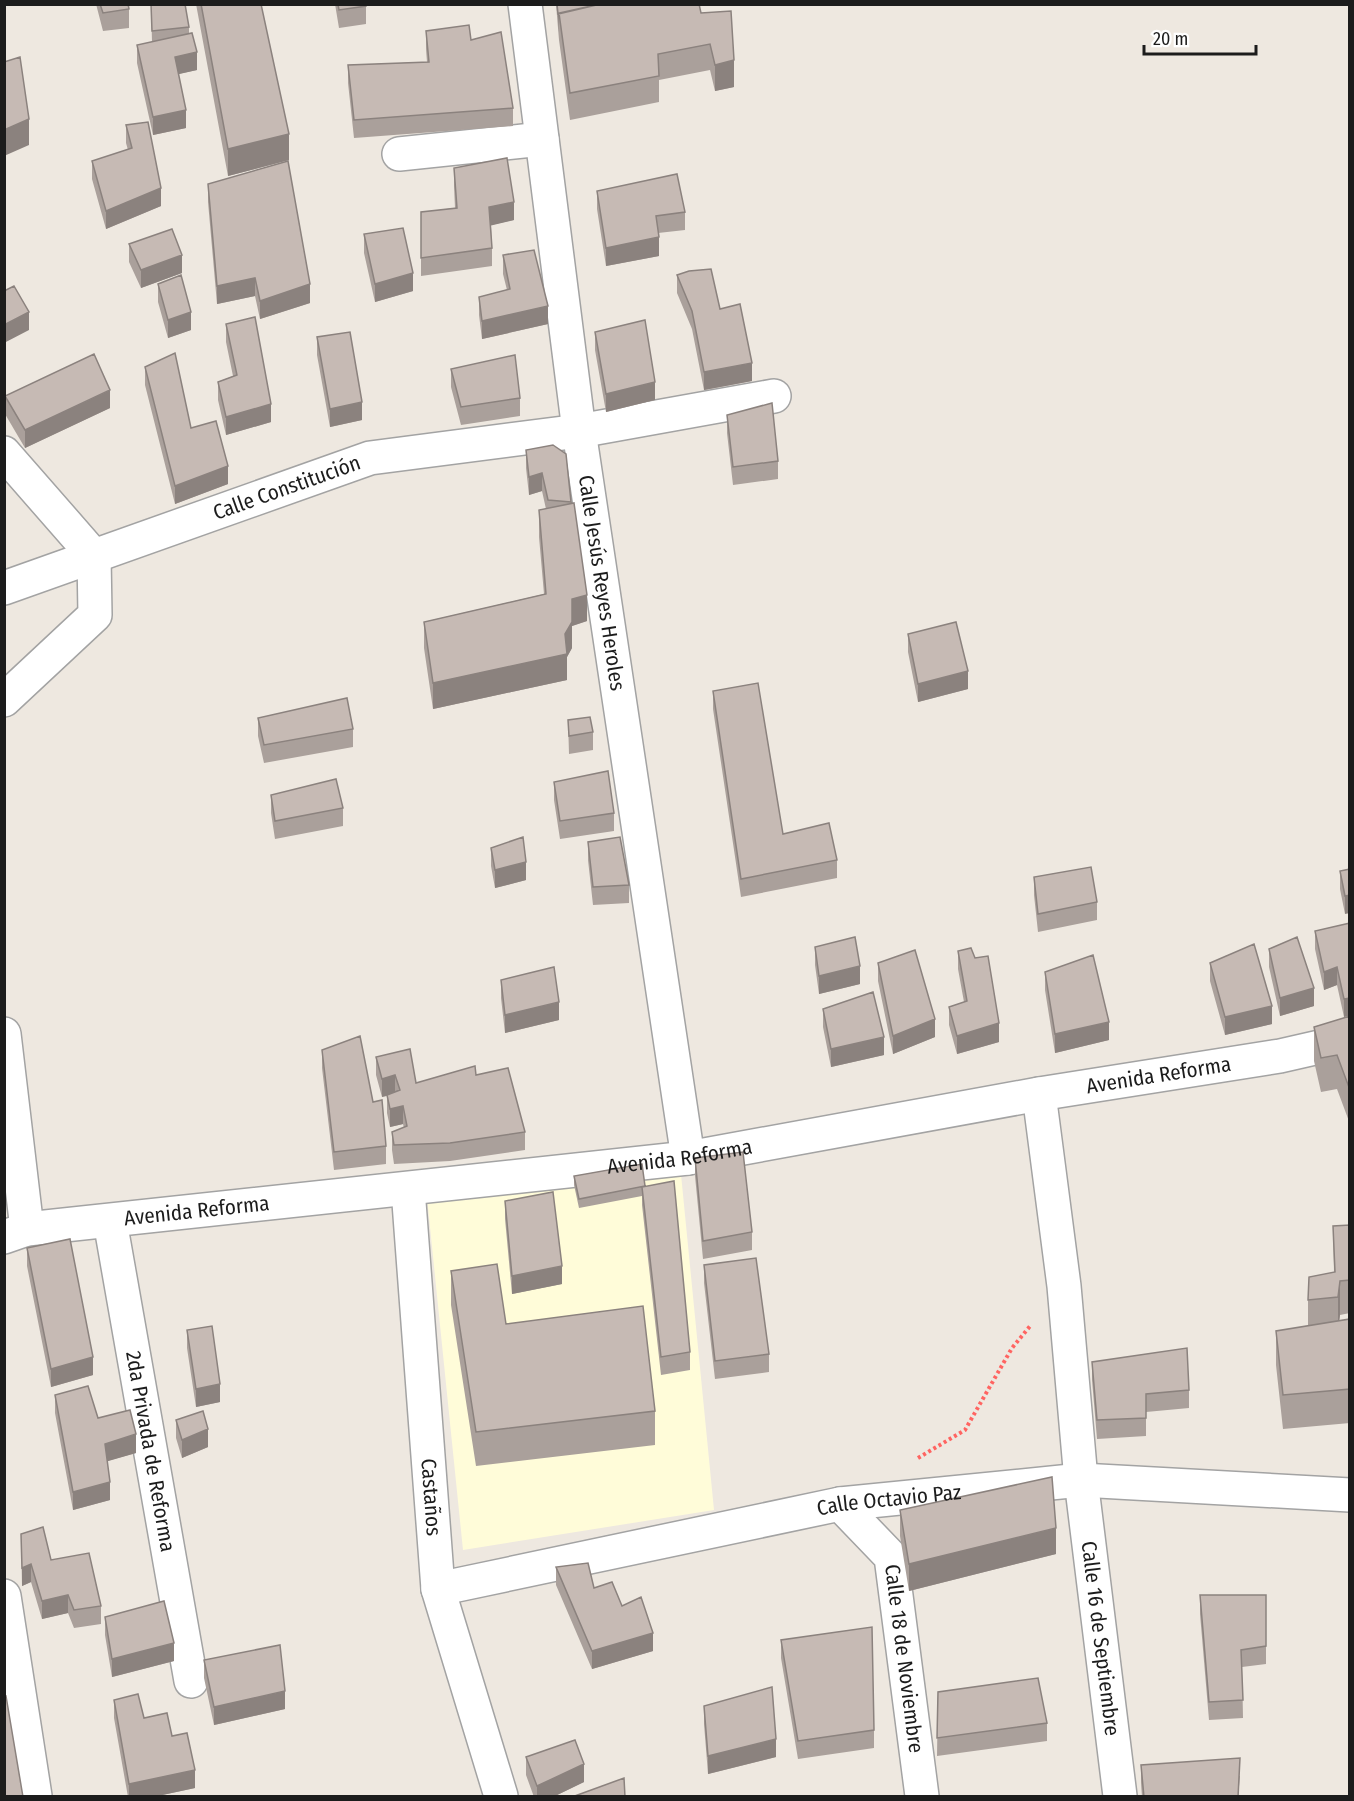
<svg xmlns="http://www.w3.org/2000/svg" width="1354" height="1801" font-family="'Fira Sans Condensed',sans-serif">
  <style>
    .education { fill: #fffcd9 }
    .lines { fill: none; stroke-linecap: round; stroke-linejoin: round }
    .minor-casing { stroke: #a3a3a3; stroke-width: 36 }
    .path { stroke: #ff6461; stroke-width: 4; stroke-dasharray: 3 3; stroke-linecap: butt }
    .minor { stroke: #fff; stroke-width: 33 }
    .wall { fill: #aaa09b }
    .shaded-wall { fill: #8b827e }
    .building { fill: #c6bab4; stroke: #8b827e; stroke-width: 1.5 }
    .labels { text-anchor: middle; stroke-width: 6; stroke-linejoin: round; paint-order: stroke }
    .street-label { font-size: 21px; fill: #1c1c1c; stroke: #fff }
  </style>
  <rect width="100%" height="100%" fill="#eee8e0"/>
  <path class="education" d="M679,1154L714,1510L463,1550L426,1188Z"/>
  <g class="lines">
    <defs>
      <g id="minor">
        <path id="s1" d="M525,4L579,431L688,1158"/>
        <path d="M399,154L542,139"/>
        <path d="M4,453L94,556L95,615L4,700"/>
        <path id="s2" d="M4,588L370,458L579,431L774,396"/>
        <path d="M4,1034L27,1229"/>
        <path id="s3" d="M1039,1094L1064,1286L1081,1480L1120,1796"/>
        <path id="s4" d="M408,1189L438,1589L501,1796"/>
        <path id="s5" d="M110,1221L191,1681"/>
        <path id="s6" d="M4,1237L27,1229L688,1158L1039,1094L1280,1056L1350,1040"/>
        <path id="s7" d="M840,1504L891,1557L922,1796"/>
        <path id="s8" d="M438,1589L840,1504L1081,1480L1350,1495"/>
        <path d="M4,1596L35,1796"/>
      </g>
    </defs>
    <use href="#minor" class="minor-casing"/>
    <path class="path" d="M918,1458L965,1430L1012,1348L1031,1325"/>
    <use href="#minor" class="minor"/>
  </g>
  <path class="wall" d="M96,4H128L129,9V28L103,31Z
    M151,4L189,27V34L197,70L178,74L186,128L153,135L137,63V45L152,42Z
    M196,4H261L289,160L228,176Z
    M335,4H366V24L339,28Z
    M556,4H597L701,13L734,87L715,91L710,70L659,80V102L570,120L559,40Z
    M426,31L471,40L513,108V126L354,138L348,83V65L427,62L426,49Z
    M126,125L161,206L106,229L92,179V161L128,150L126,143Z
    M454,168L514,220L491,225L492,248V266L421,276V212L455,208L454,186Z
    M208,184L310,303L260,319L255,296L217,304L208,202Z
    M597,191L685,212V230L658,233L659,256L606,266L597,209Z
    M364,234L413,291L375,302L364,253Z
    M129,244L182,273L141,288L129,262Z
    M503,255L548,324L482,339L479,315V297L507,290L503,274Z
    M677,275L720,309L752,381L704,390L692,329L677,293Z
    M158,284L191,330L168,338L158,302Z
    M226,324L271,422L226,435L218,400V382L233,376L226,342Z
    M595,332L655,400L606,412L595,350Z
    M317,337L362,420L330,427L317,355Z
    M145,367L191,428L228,484L175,504L145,385Z
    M451,369L520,398V416L461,425L451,387Z
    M5,396L110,408L25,448L5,414Z
    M727,415L778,461V479L733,485L727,433Z
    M526,450L566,454L571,504L587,621L572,626V648L567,657V680L433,709L424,648V622L544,594L539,537V510L546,509L542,491L529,495L526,468Z
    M908,634L968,689L918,702L908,652Z
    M713,691L783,834L837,860V878L741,897L713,709Z
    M258,718L353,729V747L264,763L258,736Z
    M568,720L593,732V750L569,754Z
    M554,782L614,813V831L560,839L554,800Z
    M271,795L343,808V826L275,839L271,813Z
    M588,842L629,885V903L593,905L588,860Z
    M491,848L526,880L495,888L491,866Z
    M1350,869L1345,914L1340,889V871Z
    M1034,877L1097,902V920L1038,932L1034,895Z
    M1350,923L1344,1017L1337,985L1324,990L1315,949V931Z
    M815,947L860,984L819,994L815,965Z
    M1269,949L1314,1006L1280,1016L1269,967Z
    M958,951L999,1042L957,1054L949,1025V1007L964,1002L958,969Z
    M878,963L935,1037L893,1054L878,981Z
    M1210,963L1272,1024L1225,1035L1210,981Z
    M1045,972L1109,1040L1055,1053L1045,990Z
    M501,980L559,1020L505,1033L501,998Z
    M823,1009L884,1055L831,1067L823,1027Z
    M1350,1016V1124L1337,1089L1321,1092L1314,1061V1027Z
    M322,1050L373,1102L386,1146V1164L334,1170L322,1068Z
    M376,1057L416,1083L476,1075L525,1132V1150L450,1161L394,1164L392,1150V1132L404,1128L403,1124L390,1127L387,1113V1096L382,1097L376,1075Z
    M695,1158L752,1232V1250L703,1259L695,1176Z
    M574,1176L645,1186L690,1352V1370L661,1375L642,1205V1196L579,1208L574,1185Z
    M505,1201L562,1284L512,1294L505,1219Z
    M1350,1225V1313L1340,1315L1339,1321L1350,1319V1423L1283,1429L1276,1365V1331L1308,1326V1300L1334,1272L1333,1226Z
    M27,1248L93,1375L51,1387L27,1266Z
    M704,1265L769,1354V1372L715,1379L704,1283Z
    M451,1271L506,1324L655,1411V1445L476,1466L451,1305Z
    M187,1330L220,1402L196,1407L187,1348Z
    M1092,1362L1189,1390V1408L1146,1412V1436L1097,1439L1092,1380Z
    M55,1395L98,1418L136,1453L107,1461L110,1500L73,1510L55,1413Z
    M176,1420L208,1447L182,1458L176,1438Z
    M900,1510L1056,1554L909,1591L900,1536Z
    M21,1534L101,1606V1624L74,1628L68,1613L42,1619L31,1582L22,1586Z
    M556,1567L594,1588L622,1606L653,1651L592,1669L556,1585Z
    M1200,1595H1266V1664L1242,1667L1243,1718L1209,1720L1200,1614Z
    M105,1617L174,1661L112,1677L105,1635Z
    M781,1640L874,1730V1748L798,1759L781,1658Z
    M204,1660L285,1709L214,1725L204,1678Z
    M938,1692L1047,1723V1741L937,1756Z
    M114,1700L172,1736L195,1788L153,1797H128L114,1718Z
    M704,1706L776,1757L708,1774L704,1724Z
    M526,1757L584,1782L553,1797H534L526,1775Z
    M1141,1765L1240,1776L1238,1797H1142L1141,1783Z"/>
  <path class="shaded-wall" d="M558,14H559L558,32Z
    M197,52V70L175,75V57Z
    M734,60V87L715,91V65Z
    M186,110V128L153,135V117Z
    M29,119V145L4,156V130Z
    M289,134V160L228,176V149Z
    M161,188V206L106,229V211Z
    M514,202V220L489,226V207Z
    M659,237V256L606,266V248Z
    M182,255V273L141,288V270Z
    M413,273V291L375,302V284Z
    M255,278V296L217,304V286Z
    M310,284V303L260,319V301Z
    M548,306V324L482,339V321Z
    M29,312V330L4,343V325Z
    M191,312V330L168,338V320Z
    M752,363V381L704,390V372Z
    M655,382V400L606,412V394Z
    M110,390V408L25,448V430Z
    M362,402V420L330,427V409Z
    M271,404V422L226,435V417Z
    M228,466V484L175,504V486Z
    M542,473V491L529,495V477Z
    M587,595V621L572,626V648L567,657V680L433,709V683L565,634L572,599Z
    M968,671V689L918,702V684Z
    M526,862V880L495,888V870Z
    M1350,895V913L1345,914V896Z
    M860,966V984L819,994V976Z
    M1337,967V985L1324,990V972Z
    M1314,988V1006L1280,1016V998Z
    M1350,998V1016L1344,1017V999Z
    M559,1002V1020L505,1033V1015Z
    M1272,1006V1024L1225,1035V1017Z
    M935,1019V1037L893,1054V1036Z
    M1109,1022V1040L1055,1053V1034Z
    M999,1023V1042L957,1054V1036Z
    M884,1037V1055L831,1067V1049Z
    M395,1075V1093L382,1097V1079Z
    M403,1106V1124L390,1127V1109Z
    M562,1266V1284L512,1294V1276Z
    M1340,1281V1315L1338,1331V1297Z
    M93,1357V1375L51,1387V1369Z
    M220,1384V1402L196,1407V1389Z
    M208,1429V1447L182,1458V1440Z
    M136,1434V1453L105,1462V1444Z
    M110,1482V1500L73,1510V1492Z
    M1056,1528V1554L909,1591V1564Z
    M31,1564V1582L22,1586V1568Z
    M68,1595V1613L42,1619V1601Z
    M653,1633V1651L592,1669V1651Z
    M174,1643V1661L112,1677V1659Z
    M285,1691V1709L214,1725V1707Z
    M776,1739V1757L708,1774V1756Z
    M584,1764V1782L553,1797H537V1786Z
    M195,1770V1788L153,1797H129V1784Z"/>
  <path class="building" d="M100,4H128L129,9L103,13Z
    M151,4H185L189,27L152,31Z
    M201,4H261L289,134L228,149Z
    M338,4H366V6L339,10Z
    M557,4H597V5L558,14Z
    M600,4H699L701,13L731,11L734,60L715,65L710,44L658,54L659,76L570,93L559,13Z
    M469,25L471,40L501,32L513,108L354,120L348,65L429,62L426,31Z
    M192,33L197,52L175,57L186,110L153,117L137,45Z
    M20,57L29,119L4,130V62Z
    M148,122L161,188L106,211L92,161L132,148L126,125Z
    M507,158L514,202L489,207L492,248L421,258V212L457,208L454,168Z
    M288,161L310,284L260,301L255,278L217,286L208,184Z
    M677,174L685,212L656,216L659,237L606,248L597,191Z
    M403,228L413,273L375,284L364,234Z
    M172,229L182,255L141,270L129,244Z
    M534,250L548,306L482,321L479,297L510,289L503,255Z
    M711,269L720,309L740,304L752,363L704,372L692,311L677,275L689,271Z
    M181,275L191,312L168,320L158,284Z
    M14,286L29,312L4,325V291Z
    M255,317L271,404L226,417L218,382L237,375L226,324Z
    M645,320L655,382L606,394L595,332Z
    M350,332L362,402L330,409L317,337Z
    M175,353L191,428L216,421L228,466L175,486L145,367Z
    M94,354L110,390L25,430L5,396Z
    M515,355L520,398L461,407L451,369Z
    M772,403L778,461L733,467L727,415Z
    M553,445L566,454L571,502L548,500L542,473L529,477L526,450Z
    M574,503L587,595L572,599V622L565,634L567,654L433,683L424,622L546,594L539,510Z
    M956,622L968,671L918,684L908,634Z
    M758,683L783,834L829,823L837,860L741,879L713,691Z
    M347,698L353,729L264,745L258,718Z
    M590,717L593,732L569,736L568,720Z
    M608,771L614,813L560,821L554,782Z
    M336,779L343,808L275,821L271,795Z
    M523,837L526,862L495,870L491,848Z
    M620,837L629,885L593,887L588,842Z
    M1091,867L1097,902L1038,914L1034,877Z
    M1350,869V895L1345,896L1340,871Z
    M1350,923V998L1344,999L1337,967L1324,972L1315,931Z
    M855,937L860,966L819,976L815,947Z
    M1297,937L1314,988L1280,998L1269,949Z
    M1254,944L1272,1006L1225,1017L1210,963Z
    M971,948L975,958L988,956L999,1023L957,1036L949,1007L967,1001L958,951Z
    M915,950L935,1019L893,1036L878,963Z
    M1093,955L1109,1022L1055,1034L1045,972Z
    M554,967L559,1002L505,1015L501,980Z
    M873,992L884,1037L831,1049L823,1009Z
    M1350,1016V1090L1337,1055L1321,1058L1314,1027Z
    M360,1036L373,1102L382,1100L386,1146L334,1152L322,1050Z
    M410,1049L416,1083L475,1066L476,1075L508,1068L525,1132L450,1143L394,1145L392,1132L407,1126L403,1106L390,1109L387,1095L400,1090L395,1075L382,1079L376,1057Z
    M743,1152L752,1232L703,1241L695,1158Z
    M642,1164L645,1186L579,1199L574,1176Z
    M674,1181L690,1352L661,1357L642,1187Z
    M553,1192L562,1266L512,1276L505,1201Z
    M1350,1225V1280L1340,1281L1338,1297L1308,1300L1309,1277L1335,1272L1333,1226Z
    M70,1239L93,1357L51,1369L27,1248Z
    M756,1258L769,1354L715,1361L704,1265Z
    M497,1264L506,1324L643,1306L655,1411L476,1432L451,1271Z
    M1350,1319V1389L1283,1395L1276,1331Z
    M212,1326L220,1384L196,1389L187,1330Z
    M1187,1348L1189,1390L1146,1394V1418L1097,1420L1092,1362Z
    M88,1386L98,1418L130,1410L136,1434L105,1444L110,1482L73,1492L55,1395Z
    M203,1411L208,1429L182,1440L176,1420Z
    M1052,1477L1056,1528L909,1564L900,1510Z
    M43,1527L51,1560L89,1553L101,1606L74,1610L68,1595L42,1601L31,1564L22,1568L21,1534Z
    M588,1563L594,1588L612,1582L622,1606L641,1597L653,1633L592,1651L556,1567Z
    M1200,1595H1266V1646L1241,1650L1243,1700L1209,1702Z
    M164,1601L174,1643L112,1659L105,1617Z
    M872,1627L874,1730L798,1741L781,1640Z
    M280,1645L285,1691L214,1707L204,1660Z
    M1038,1678L1047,1723L937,1738L938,1692Z
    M772,1687L776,1739L708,1756L704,1706Z
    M138,1694L144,1718L167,1713L172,1736L187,1733L195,1770L129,1784L114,1700Z
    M6,1696L23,1797H4V1697Z
    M575,1740L584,1764L537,1786L526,1757Z
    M1240,1758L1238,1797H1144L1141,1765Z
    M624,1778L625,1797H572Z"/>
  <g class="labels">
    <g class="street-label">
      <text dy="7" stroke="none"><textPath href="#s2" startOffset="300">Calle Constitución</textPath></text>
      <text dy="7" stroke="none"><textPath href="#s1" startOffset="584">Calle Jesús Reyes Heroles</textPath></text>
      <text dy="7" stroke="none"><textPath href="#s6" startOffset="1167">Avenida Reforma</textPath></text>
      <text dy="7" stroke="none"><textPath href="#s6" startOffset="681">Avenida Reforma</textPath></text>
      <text dy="7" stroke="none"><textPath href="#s6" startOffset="195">Avenida Reforma</textPath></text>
      <text dy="7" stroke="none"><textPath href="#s5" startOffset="234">2da Privada de Reforma</textPath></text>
      <text dy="7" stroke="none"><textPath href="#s4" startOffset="309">Castaños</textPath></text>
      <text dy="7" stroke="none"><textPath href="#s8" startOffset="460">Calle Octavio Paz</textPath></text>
      <text dy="7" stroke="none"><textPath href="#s3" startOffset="548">Calle 16 de Septiembre</textPath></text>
      <text dy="7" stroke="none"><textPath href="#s7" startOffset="176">Calle 18 de Noviembre</textPath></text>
    </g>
  </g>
  <rect width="1354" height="1801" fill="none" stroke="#1c1c1c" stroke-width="12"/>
  <path d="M1144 45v9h112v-9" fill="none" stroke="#1c1c1c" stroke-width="3"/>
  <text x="1153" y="45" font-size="18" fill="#1c1c1c" stroke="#ffffff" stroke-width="4.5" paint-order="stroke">20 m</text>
</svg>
